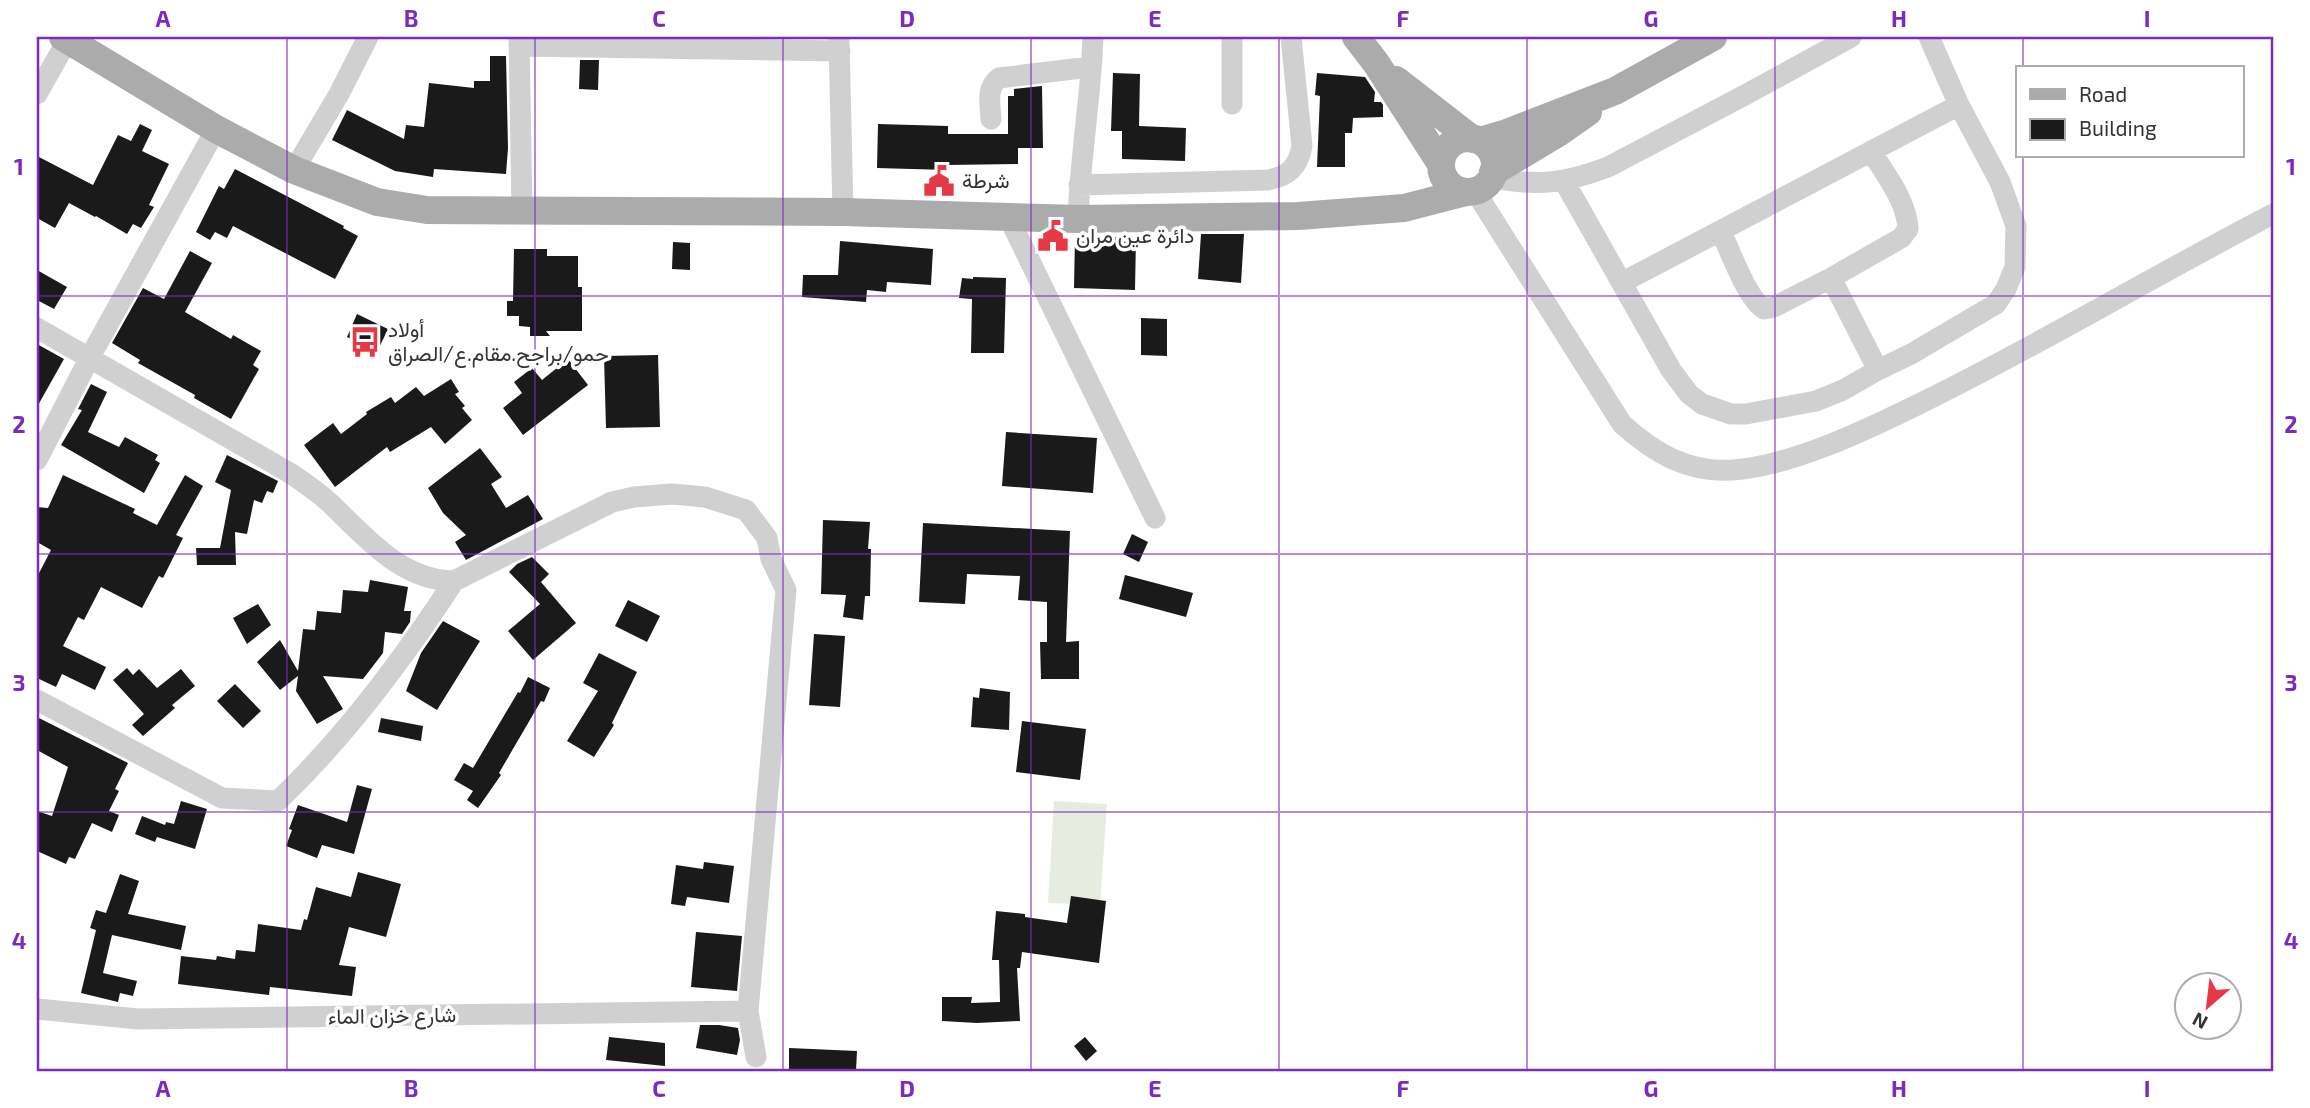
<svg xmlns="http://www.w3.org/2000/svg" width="2310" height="1108" font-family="'Exo 2',Vazirmatn,sans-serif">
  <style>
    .green { fill: #e6ecdf }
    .building { fill: #1a1a1a }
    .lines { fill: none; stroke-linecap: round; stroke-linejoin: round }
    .minor { stroke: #d0d0d0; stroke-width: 21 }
    .major { stroke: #ababab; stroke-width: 28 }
    .grid { fill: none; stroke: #7b2cbf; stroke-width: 2; stroke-opacity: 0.55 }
    .labels { text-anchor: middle; stroke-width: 7; stroke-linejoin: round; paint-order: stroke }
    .poi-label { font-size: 21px; fill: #333; stroke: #fff; text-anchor: start }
    .street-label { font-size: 21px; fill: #333; stroke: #fff }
    .neatline { fill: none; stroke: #7b2cbf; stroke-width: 2.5 }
    .grid-label { font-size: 23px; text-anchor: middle; font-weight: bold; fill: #7b2cbf }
  </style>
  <rect width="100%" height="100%" fill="#fff"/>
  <path class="green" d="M1054,801L1107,804L1100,905L1048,903Z"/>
  <path class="building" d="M490,56H506L508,148L506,174L434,169L433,177L395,171L332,140L347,110L404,139L406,125L424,127L429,83L474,88V81H490Z
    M580,60H599L598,90L579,89Z
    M1113,73L1140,74L1139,126L1186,128L1185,161L1122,159V131H1111Z
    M1317,73L1365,77L1375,92L1374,102H1381L1383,105V117L1353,118L1352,133H1345V167H1317L1320,96L1315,95Z
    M1042,86L1043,148H1018V164L947,165V170L877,168L878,124L948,126V134H1008V96H1014V89Z
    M140,124L152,130L142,151L169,164L149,205L154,207L141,228L133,224L127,234L96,216L95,217L69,203L55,228L37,218V156L93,185L118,135L131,141Z
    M235,169L344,226L343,228L358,236L335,279L233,226L227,238L215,232L210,240L196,232L219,186L224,189Z
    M1201,234H1244L1241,283L1198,279Z
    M1075,236L1136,238L1135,290L1074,288Z
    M840,241L933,249L931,285L887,282L886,292L867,290L866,302L802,297L803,275H838Z
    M673,242L690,243V270L672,269Z
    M514,249H547V256H578V287H582V331H546L550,336H530V327L519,326V316H507V301H513Z
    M190,251L212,263L185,312L231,339L233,335L261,351L253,365L259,369L231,419L194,398L195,395L138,363L140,360L112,343L143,288L164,299Z
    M37,270L67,287L54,309L37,300Z
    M973,277L1006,278L1004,353H971L972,299L959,298L962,278L973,279Z
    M357,314L388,329L377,352L347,337Z
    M1141,318L1167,319V356L1141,355Z
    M37,344L64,359L37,407Z
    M658,355L660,427L606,428L604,356Z
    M568,359L588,385L523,435L503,408L522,393L514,382L532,368L542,380Z
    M451,379L459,392L455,394L465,406L462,408L472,420L445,444L431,427L390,452L387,447L335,487L304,445L333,423L341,434L367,414L366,412L391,397L395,403L416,387L424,396Z
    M91,384L107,392L88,432L119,447L125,437L158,455L155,460L160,463L144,493L61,445L82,410L78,409Z
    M1006,432L1097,438L1093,493L1002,486Z
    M480,448L502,477L491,484L506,508L528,495L543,519L466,560L455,542L466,535L443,513L428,488Z
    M227,455L278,481L273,493L267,491L262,503L254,500L247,534L235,532L236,565H197L196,548H220L231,490L215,482Z
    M63,475L135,509L133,513L157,525L185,475L203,486L176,535L183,538L163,578L159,576L142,608L101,587L84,620L78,617L63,646L106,667L95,690L62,674L56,687L37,678V577L51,550L37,542V507L48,508Z
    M823,520L870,522L868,549H871L870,596H865L863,620L843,617L846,595L821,594Z
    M923,523L1070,531L1066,642L1079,641V679H1041L1040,642H1047V602L1018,600L1020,576L967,574L965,604L919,602Z
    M1132,534L1148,542L1139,562L1123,554Z
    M532,557L549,574L541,582L576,623L533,660L508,631L540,604L509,572L517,564Z
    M1125,575L1193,593L1186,617L1119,599Z
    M370,580L408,587L404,611H411L410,622L402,634L385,632L383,653L363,679L323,676L343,709L317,724L296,691L298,676L280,690L257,662L280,640L298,671L303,629L315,630L317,611L341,613L343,590L368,592Z
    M628,600L660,616L647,642L615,626Z
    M258,604L271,625L247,644L233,618Z
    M443,621L480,641L437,710L406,691L421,653Z
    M814,634L845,636L840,707L809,705Z
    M599,653L637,672L612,723L614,725L594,757L567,741L598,691L583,683Z
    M127,668L133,675L139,669L157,688L181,669L195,686L172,705L175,708L143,736L132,725L144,714L113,680Z
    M528,677L550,688L544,702L541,701L499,773L501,775L478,808L467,800L473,791L454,780L464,763L473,768L518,692L520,693Z
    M235,684L261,711L243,728L217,701Z
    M980,688L1010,692L1009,730L971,727L973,697L979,698Z
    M37,717L128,763L115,789L119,791L109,811L119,815L112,832L92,823L75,859L69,857L66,864L37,851V811L52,816L68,767L37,750Z
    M381,718L423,726L421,741L378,732Z
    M1022,721L1086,729L1080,780L1016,772Z
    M357,785L372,789L354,854L322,845L317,858L286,846L292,830L289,829L298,805L347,822Z
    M181,801L207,809L195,849L157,837L155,842L135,834L142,816L165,825L166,822L174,824Z
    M704,862L734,866L729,903L687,897L685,906L671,904L676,865L703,869Z
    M358,872L401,884L386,937L349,927L339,965L356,967L352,996L270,987L269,995L178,984L181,956L216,960L217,956L235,959L236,950L255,952L258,924L301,930L304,919L307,920L316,887L351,897Z
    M120,874L139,881L128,914L186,926L181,950L112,935L103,973L137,981L133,996L120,993L118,1002L81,993L96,930L90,928L96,910L106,913Z
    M1071,896L1106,901L1099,963L1022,952L1020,968H1017L1020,1021L977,1023L942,1021V997H972L971,1003L1000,1002L999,960H992L996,911L1025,914V917L1067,923Z
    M696,932L742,936L737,991L691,987Z
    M700,1025H719L738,1028L740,1040L737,1055L696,1048Z
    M609,1037L665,1043V1066L606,1060Z
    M1085,1037L1097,1051L1086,1061L1074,1046Z
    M789,1048L857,1051L856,1071H789Z"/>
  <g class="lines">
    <path class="minor" d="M519,37L522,212
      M1232,37V104
      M839,40L843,212
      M519,46L840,51
      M37,94L68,39
      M991,119C990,103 986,88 999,78L1090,67
      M294,170L339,94L368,37
      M1491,178C1538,186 1563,184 1608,167L1745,95L1851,37
      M1564,181L1671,370L1689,394L1702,404L1731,414H1746L1816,401L1843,390L1878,370L1911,354L1996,304L2006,289L2015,267L2016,226L2000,182L1959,105L1929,37
      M1079,185L1268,180C1289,176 1298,167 1302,146L1291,37
      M1475,191L1622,424C1654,453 1688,473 1732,470C1791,466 1864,431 1917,405C2038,346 2153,276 2273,214
      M1008,216L1155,518
      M1078,219C1080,158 1091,97 1093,37
      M1721,232C1731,252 1746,297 1764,309L1774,307L1831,278L1901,238L1908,229C1907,201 1885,174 1871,151
      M1831,278L1878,370
      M1623,282L1959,105
      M37,328L290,473C305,483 320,493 333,506C368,540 402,580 454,581L612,502L634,497L672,494L705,497L746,510L767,538L771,559L786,590L748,1011L756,1057
      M37,460L90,357L216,129
      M37,700L222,798L278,801C345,737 404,658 454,581
      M37,1009L138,1019L748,1011"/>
    <path class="major" d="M63,37L216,129L294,170L377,202L427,210L843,212L1078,219L1298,216L1404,208L1466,192
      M1356,37L1376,63L1441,164
      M1396,80L1472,139
      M1441 165a27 27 0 1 1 54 0a27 27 0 1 1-54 0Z
      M1480,141L1504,134L1615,91L1713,37
      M1493,172L1558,133L1588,112"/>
  </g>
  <path class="grid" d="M287,37V1071M535,37V1071M783,37V1071M1031,37V1071M1279,37V1071M1527,37V1071M1775,37V1071M2023,37V68M2023,156V1071M37,296H2273M37,554H2273M37,812H2273"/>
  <defs>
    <symbol id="civic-bare" viewBox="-9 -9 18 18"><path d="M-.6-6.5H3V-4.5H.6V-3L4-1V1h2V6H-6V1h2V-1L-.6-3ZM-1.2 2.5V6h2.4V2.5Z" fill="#e63946" stroke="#fff" stroke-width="2.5" paint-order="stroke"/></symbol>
    <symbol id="bus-bare" viewBox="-9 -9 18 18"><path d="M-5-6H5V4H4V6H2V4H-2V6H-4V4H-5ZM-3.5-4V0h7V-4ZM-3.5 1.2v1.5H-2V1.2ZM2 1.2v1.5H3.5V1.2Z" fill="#e63946" stroke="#fff" stroke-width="2.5" paint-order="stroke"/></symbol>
  </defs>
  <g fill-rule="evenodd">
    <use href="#civic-bare" x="917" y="159" width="44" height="44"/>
    <use href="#civic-bare" x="1031" y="214" width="44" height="44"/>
    <use href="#bus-bare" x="343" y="320" width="44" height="44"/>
  </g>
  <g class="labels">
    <g class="poi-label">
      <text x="962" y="188">شرطة</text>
      <text x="1076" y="243">دائرة عين مران</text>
      <text x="388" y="337">أولاد<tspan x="388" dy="24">حمو/براجح.مقام.ع/الصراق</tspan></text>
    </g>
    <g class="street-label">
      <text transform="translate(392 1016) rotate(-1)" y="7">شارع خزان الماء</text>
    </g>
  </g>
  <rect width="2310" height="1108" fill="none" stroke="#ffffff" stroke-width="77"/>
  <rect x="2016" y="66" width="228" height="91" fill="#ffffff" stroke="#adadad" stroke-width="2"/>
  <rect x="2030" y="89" width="35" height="10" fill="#ababab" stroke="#adadad" stroke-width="2"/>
  <text x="2079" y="102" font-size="21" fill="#333333">Road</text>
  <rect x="2030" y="119" width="35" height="21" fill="#1a1a1a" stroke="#adadad" stroke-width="2"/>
  <text x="2079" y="136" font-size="21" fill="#333333">Building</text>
  <g transform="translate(2208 1006) rotate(208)"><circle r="33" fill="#ffffff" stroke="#adadad" stroke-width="2"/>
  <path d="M0-5L12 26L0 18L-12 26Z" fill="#e63946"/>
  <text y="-10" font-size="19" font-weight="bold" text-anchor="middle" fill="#333333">N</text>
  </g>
  <rect x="38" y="38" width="2234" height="1032" class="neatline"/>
  <g class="grid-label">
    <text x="163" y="27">A</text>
    <text x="411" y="27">B</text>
    <text x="659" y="27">C</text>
    <text x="907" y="27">D</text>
    <text x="1155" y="27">E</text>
    <text x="1403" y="27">F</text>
    <text x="1651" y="27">G</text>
    <text x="1899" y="27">H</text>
    <text x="2147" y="27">I</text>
    <text x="19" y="175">1</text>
    <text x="2291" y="175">1</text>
    <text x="19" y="433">2</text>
    <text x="2291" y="433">2</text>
    <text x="19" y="691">3</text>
    <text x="2291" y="691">3</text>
    <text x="19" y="949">4</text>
    <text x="2291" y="949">4</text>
    <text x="163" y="1097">A</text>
    <text x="411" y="1097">B</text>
    <text x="659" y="1097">C</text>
    <text x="907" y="1097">D</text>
    <text x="1155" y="1097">E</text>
    <text x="1403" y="1097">F</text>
    <text x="1651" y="1097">G</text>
    <text x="1899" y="1097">H</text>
    <text x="2147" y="1097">I</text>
  </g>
</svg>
